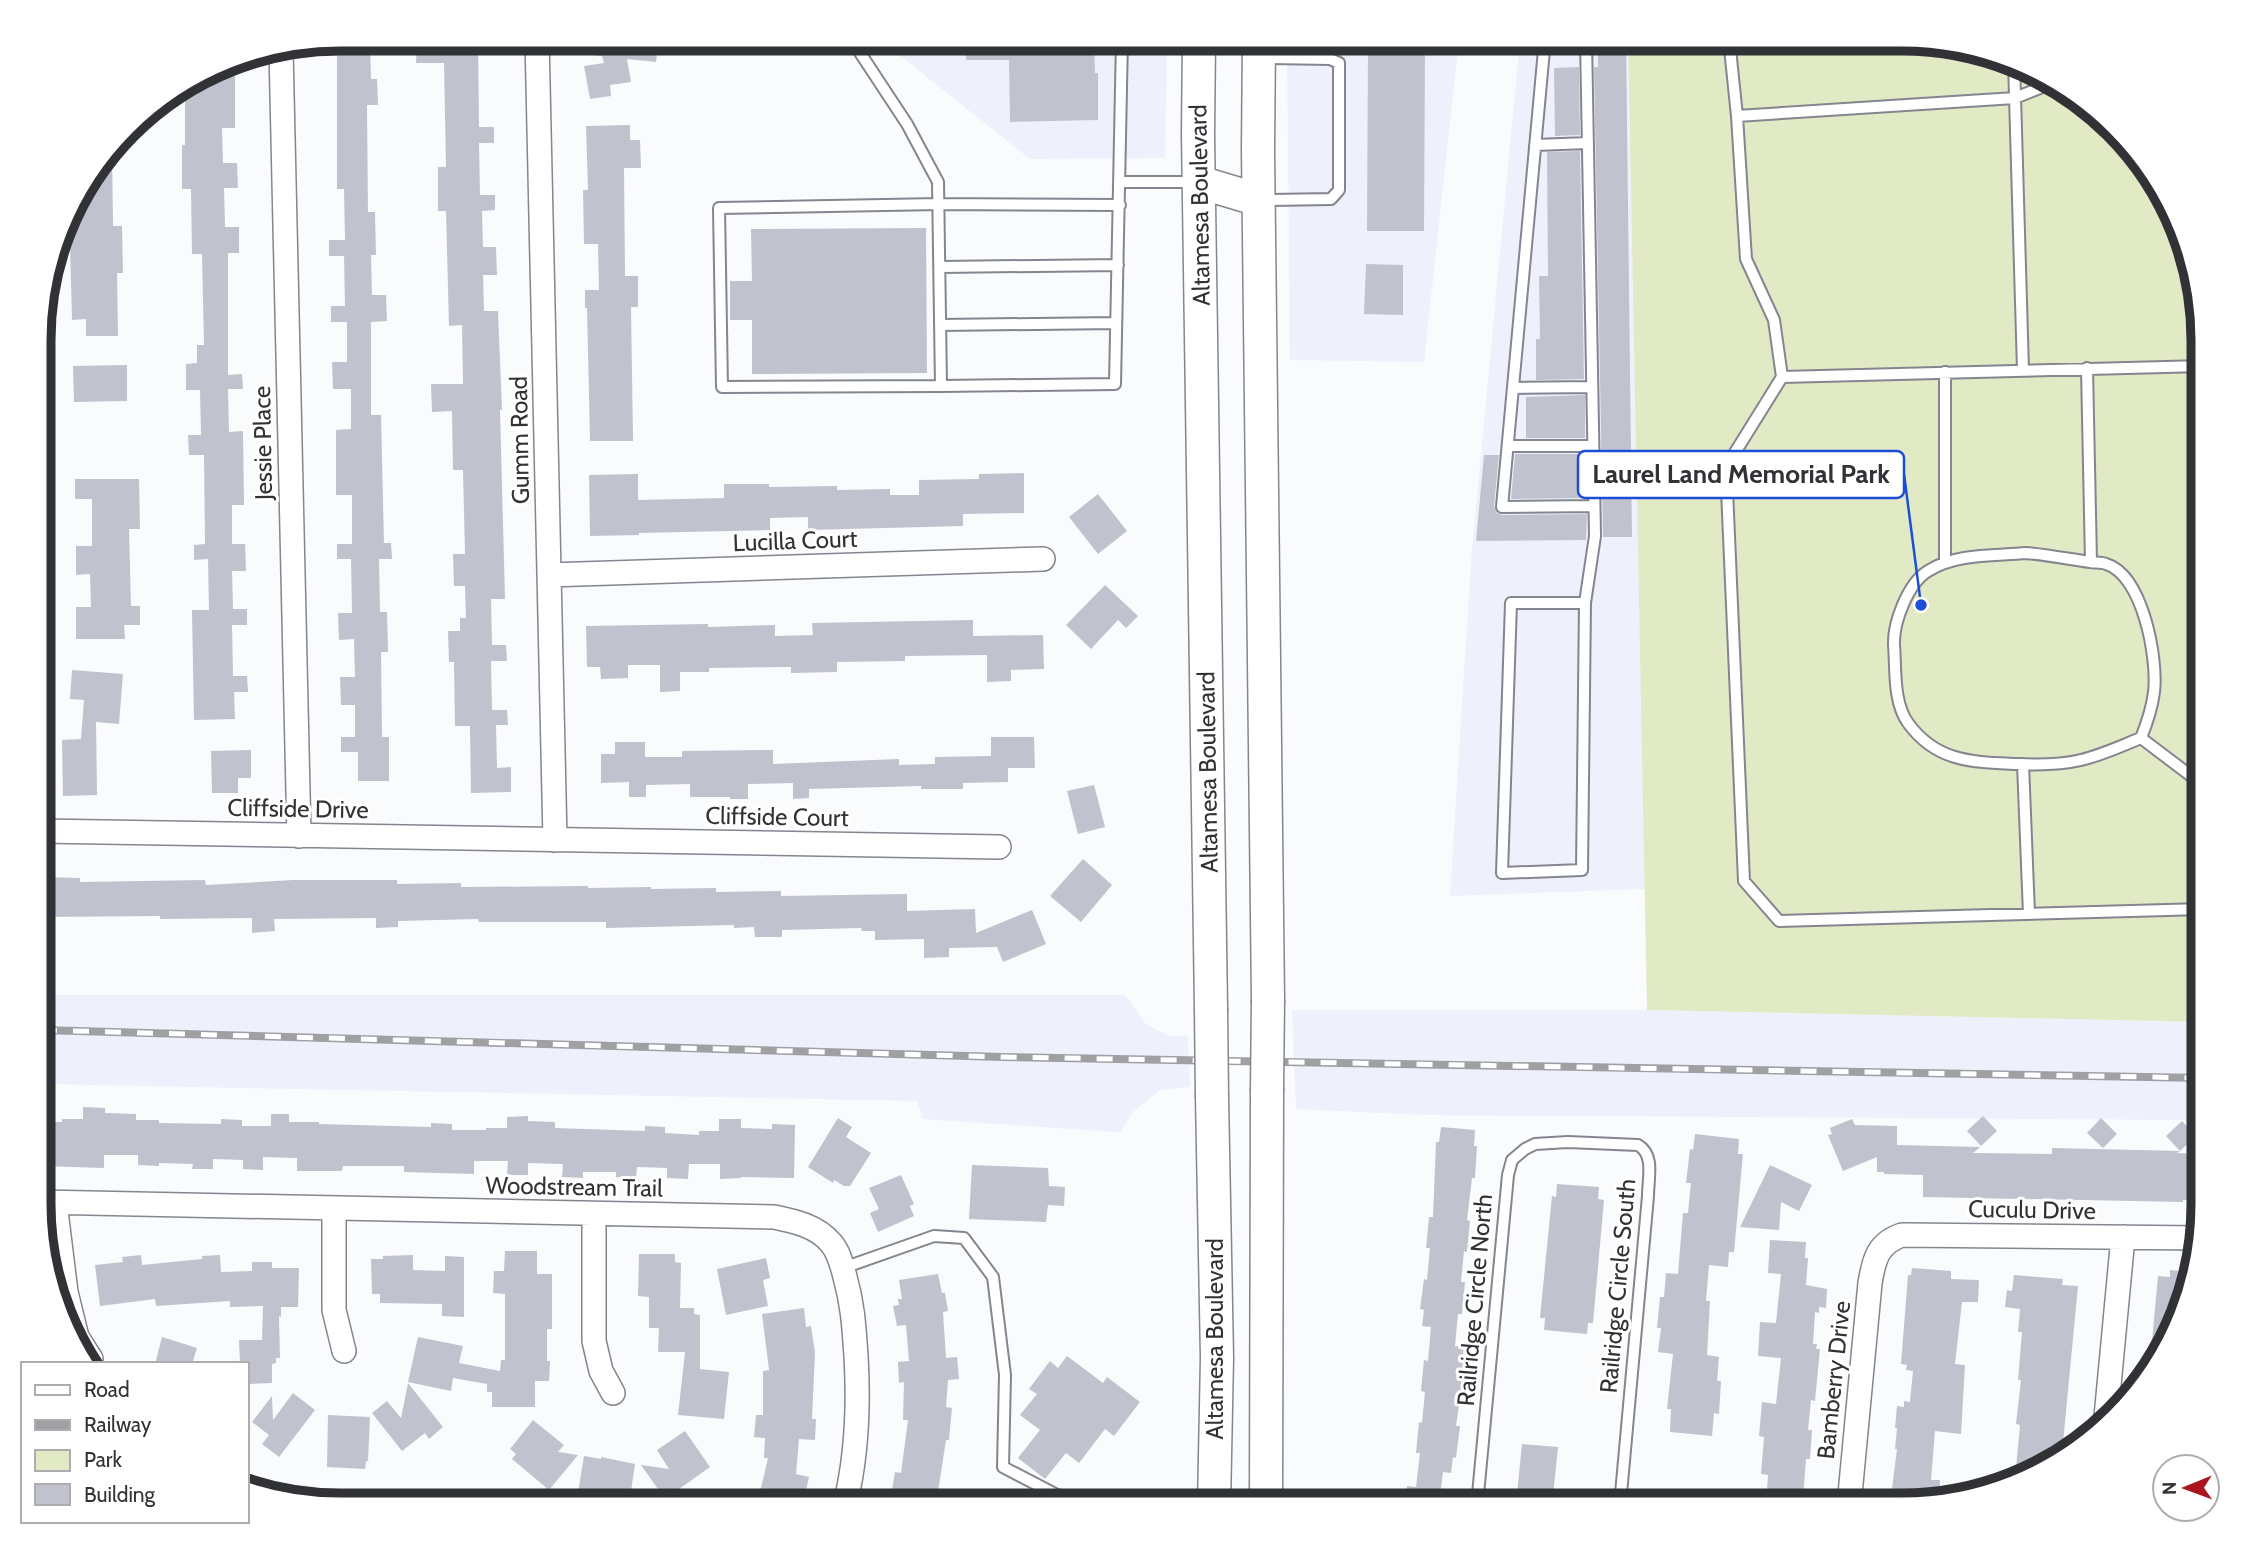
<svg xmlns="http://www.w3.org/2000/svg" width="2242" height="1544" font-family="Cabin,sans-serif">
  <style>
    .built { fill: #eef1fc }
    .green { fill: #e2e9c5 }
    .building { fill: #c0c3cd }
    .lines { fill: none; stroke-linecap: round; stroke-linejoin: round }
    .lane-casing { stroke: #83868f; stroke-width: 14 }
    .street-casing { stroke: #83868f; stroke-width: 26 }
    .secondary-casing { stroke: #83868f; stroke-width: 35 }
    .lane { stroke: #fff; stroke-width: 10 }
    .street { stroke: #fff; stroke-width: 23 }
    .secondary { stroke: #fff; stroke-width: 32 }
    .rail-casing { stroke: #9fa0a3; stroke-width: 8 }
    .rail { stroke: #fff; stroke-width: 5; stroke-dasharray: 16; stroke-linecap: butt }
    .secondary-bridge-casing { stroke: #83868f; stroke-width: 35; stroke-linecap: butt }
    .secondary-bridge { stroke: #fff; stroke-width: 32 }
    .labels { text-anchor: middle; stroke-width: 6; stroke-linejoin: round; paint-order: stroke }
    .street-label { font-size: 24px; fill: #313236; stroke: #fff }
    .rim { fill: none; stroke: #313236; stroke-width: 9 }
    .leader { fill: none; stroke: #1d4ed8; stroke-width: 2.5 }
    .callout-dot { fill: #1d4ed8; stroke: #fff; stroke-width: 2.5 }
    .callout { fill: #fff; stroke: #1d4ed8; stroke-width: 2.5 }
    .callout-label { font-size: 26px; text-anchor: middle; font-weight: bold; fill: #313236 }
  </style>
  <rect width="100%" height="100%" fill="#fafbfd"/>
  <path class="built" d="M886,39H1167L1165,158L1030,159L889,47Z
    M1287,39H1459L1424,362L1290,360Z
    M1520,39H1628L1645,889L1450,896L1471,562Z
    M41,995H1125L1146,1024L1169,1036H1188L1190,1087L1160,1090L1134,1111L1120,1132L923,1119L917,1101L41,1084Z
    M1292,1010H1647L2203,1022V1120L1424,1115L1296,1109Z"/>
  <path class="green" d="M1628,39H1922L2000,55L2086,100L2163,189L2203,320V1022L1647,1010Z"/>
  <path class="building" d="M339,38L370,39L371,79H377L378,105H367L368,212H375L376,255H371L372,295H386L387,321L371,322V415H381L384,543H391L392,559H379L380,612H387L388,652H381L382,737H389V781H358V752H341V737H355V705H341L340,677H355L354,639L339,640L338,613H352L351,559H337V544H352V495H336V430L351,429V389H333L332,362H347V322H331V306H345L344,256H329V240H345L344,189H337V54L299,55L298,47Z
    M417,39H478L479,127H494V143H479L480,195H495V210L482,211L483,247H496L497,275H483L484,311H498L502,410H500L505,599H491L492,645H506L507,661H491L492,710H507L508,725H496L497,768L511,767V792L471,793L470,726H455L454,662H449L448,631H460V618H466L465,586H454L453,554H465L463,470H453L452,411L432,412L431,384H463L462,325L449,326L446,211H438V167H446L444,63H416Z
    M966,39H1094L1095,73H1098V120L1010,122L1009,60H966Z
    M1598,39H1626L1632,537H1603L1594,67H1598Z
    M625,43L658,46L656,62L627,59L631,82L610,85L611,96L590,99L584,66L604,63L602,56L584,54V50Z
    M1368,47L1425,48L1424,231H1367Z
    M1579,67L1580,135L1555,136L1554,68Z
    M202,75L235,76V128H222L223,163H237L238,188H224L225,227H239V253H228V375L242,374L243,389H228L229,432L243,431L244,505H232V544H245L246,571H232L233,609H247V625H232L233,676H247L248,692H234L235,719L194,720L192,610H209L208,559L194,560V545L205,544L204,455H189L188,435H201L200,390H186V364L197,363V345H204L202,254H192L191,189H182V145H185V92H194V80Z
    M630,125V140H640L641,168H624L625,276H638V307H631L633,441H590L587,308H585V290H599L598,244H584L583,190H588L586,126Z
    M112,151L113,226H122L123,273H117L118,336H86V319L72,320L69,207Z
    M1580,151L1584,379L1536,380V339H1540L1539,276H1548L1547,152Z
    M926,228L927,373L752,374V320H730V281H752L751,229Z
    M1366,264L1403,265V315L1364,314Z
    M127,365V401L74,402L73,366Z
    M1585,395V438H1526V397Z
    M1515,454H1586V498L1511,499Z
    M1484,455H1499L1494,506L1497,513L1502,515L1587,514L1586,540L1476,541Z
    M1024,473V513L963,514V526L808,530V517L770,518V530L639,533V535L590,536L589,475L638,474V500L724,498V484H769V487L837,486V490L890,489V495H919V480L979,479V474Z
    M75,479H139L140,529H129L131,606H140V625H124L125,639H76V607H91L90,574L76,575V546H92V499H75Z
    M1098,494L1127,531L1098,554L1069,517Z
    M1105,585L1138,616L1126,628L1118,620L1091,649L1066,625Z
    M973,620V636L1043,635L1044,669L1011,670V681L987,682V655L905,656V661L837,662V672L791,673V667L709,668V672H680V691L660,692V665H628V678L601,679L600,667H587L586,626L708,624V627L775,625V636L813,635L812,623Z
    M72,670L123,674L119,724L96,722L97,795L63,796L62,740L81,739L84,700L70,699Z
    M991,737H1034L1035,768H1008V782L963,783V789H921V786L809,789V798L793,799V783L748,784V799H730V797H690V784L646,785V797H629V782L601,783V754H615V742H645V757H682V751L773,750V764L899,759V765L935,764V757L991,756Z
    M251,750V778H238V793H212L211,751Z
    M1094,785L1105,827L1078,834L1067,791Z
    M1083,859L1112,885L1081,922L1050,896Z
    M41,877L80,878V882L205,880L206,885L293,880H397V884L461,883V887L588,886V888L651,887V889L716,888V892L781,891V896L907,894V911L975,909L976,933L1032,910L1046,944L1003,962L997,947L949,948V957L924,958V939L875,940V931H862L861,928L782,930V937H755L754,927L734,928V925L606,928V922H479L478,919L398,921V927L376,928V918L274,919L275,931L252,933V918L160,919V916L41,917Z
    M83,1107L105,1108V1113L136,1114V1120H159V1123L221,1124V1119L242,1120V1126H271V1114H289V1122H319V1124L431,1127V1123L452,1124V1130H486V1128H507V1117L528,1116V1121L555,1122V1128L645,1131V1126L665,1127V1133L699,1135V1131H719V1119H741V1128L772,1129V1124L795,1125L794,1178L741,1177V1178L720,1179V1164H689L688,1179L667,1178V1168L637,1167L636,1178L616,1177V1172H583V1178L562,1177L563,1164L528,1163V1175H507L508,1161H474V1174L404,1172V1166H343L342,1171H297V1158L263,1157V1170L243,1169V1160L213,1159V1169H192L193,1164L159,1163V1166L138,1165V1155H104V1168L41,1166V1122H62V1119H83Z
    M1983,1116L1997,1131L1981,1146L1967,1131Z
    M838,1118L852,1127L846,1137L871,1153L850,1186H844L834,1180L833,1183L808,1167Z
    M2101,1118L2117,1134L2103,1148L2087,1133Z
    M1852,1119L1855,1125L1897,1126V1145L1980,1147L1973,1153L2052,1154V1148L2180,1151L2177,1153L2203,1154V1200H2183V1202L1923,1197V1175L1884,1174V1172H1877V1157L1843,1171L1828,1135L1832,1134L1830,1128Z
    M2182,1121L2196,1136L2180,1151L2166,1136Z
    M1441,1127L1475,1130L1474,1146H1477L1475,1178H1472L1467,1220L1470,1221L1467,1252L1464,1251L1461,1282H1465L1462,1314H1458L1455,1346L1464,1347L1462,1363H1465L1456,1426H1460L1456,1458L1453,1457L1451,1473L1443,1472L1439,1505H1405L1407,1486L1416,1487L1420,1453H1416L1419,1422L1422,1423L1425,1392L1421,1391L1424,1360L1428,1361L1431,1327L1422,1326L1424,1310L1420,1309L1424,1279L1427,1280L1430,1248H1426L1429,1217H1433L1436,1142H1439Z
    M1695,1134L1739,1139L1738,1154H1743L1734,1252H1729L1728,1267L1709,1265L1706,1301H1710L1707,1355L1719,1357L1717,1381H1721L1719,1414L1714,1413L1712,1436L1670,1432L1671,1409H1667L1673,1354L1658,1352L1661,1328H1657L1660,1297H1664L1666,1273L1678,1274L1683,1213H1688L1691,1183H1686L1690,1149L1693,1150Z
    M972,1165L1048,1168L1049,1186L1065,1187L1064,1206L1048,1205L1046,1222L969,1219Z
    M1770,1165L1812,1185L1799,1211L1781,1202L1779,1230L1740,1227Z
    M901,1175L914,1204L910,1206L914,1216L878,1232L870,1213L879,1209L869,1188Z
    M1557,1184L1599,1187L1598,1199L1604,1200L1593,1323H1588L1587,1334L1544,1330L1545,1318H1540L1552,1196L1556,1197Z
    M1770,1240L1806,1242L1805,1258H1808L1806,1285L1827,1289L1826,1308L1819,1307V1313L1815,1312L1813,1344H1817L1816,1349H1820L1815,1401L1811,1400L1808,1430H1812L1810,1459H1806L1803,1499L1801,1498V1505H1766L1768,1475L1761,1474L1764,1437L1759,1436L1762,1402L1776,1404L1781,1358L1758,1356L1760,1322L1776,1323L1781,1274L1768,1273Z
    M505,1251H537V1274H552V1329H547V1361H550L549,1381H535V1407H492V1392H487V1384L453,1378L451,1391L408,1382L418,1337L463,1346L459,1363L500,1371L501,1360H505V1294L493,1293L494,1271H504Z
    M639,1254H675V1262L681,1263L680,1308H694V1314L700,1315V1369L729,1372L724,1419L678,1415L685,1352H658L659,1328H649V1297L638,1296Z
    M141,1255L142,1265L202,1259V1256L220,1255L221,1272L252,1271V1262H272V1268H299L298,1307H281V1317L279,1316L280,1358H276V1363L272,1364V1383L247,1384V1364H240L239,1340H262L263,1306L230,1307V1301L156,1306L155,1299L100,1306L95,1265L123,1262L122,1257Z
    M413,1255V1270L445,1271V1256L464,1257V1317L442,1316V1304L380,1303V1294H372L371,1259H383V1256Z
    M766,1258L770,1278L763,1280L768,1306L726,1315L717,1269Z
    M1912,1268L1951,1271V1279L1979,1280L1978,1302H1962L1955,1364L1965,1365L1961,1434L1935,1431L1931,1480H1940L1939,1497L1903,1505H1890L1897,1449H1895L1897,1428H1895L1897,1406L1904,1407V1401L1910,1402L1913,1371L1906,1370L1907,1365L1901,1364L1908,1275H1911Z
    M2170,1270L2193,1272L2187,1302L2149,1374L2158,1276L2170,1277Z
    M938,1274L942,1293H945L948,1311L943,1312L946,1358L957,1357L959,1379L948,1380L946,1407L952,1408L949,1440H946L936,1505H894L900,1492L892,1490L895,1472L901,1473L908,1420H903L904,1382L899,1383L898,1362L909,1361L906,1325L897,1326L893,1306L899,1305L898,1299H902L899,1280Z
    M2014,1275L2063,1279L2062,1285L2078,1286L2062,1453L2036,1474L2015,1479L2020,1425L2016,1424L2021,1380H2018L2022,1332H2018L2020,1309L2005,1307L2007,1290L2012,1291Z
    M804,1308L806,1327L811,1326L815,1353L812,1419H816L815,1440L799,1439L796,1474L809,1477L805,1495L795,1493L792,1505H757L768,1458H764L765,1438L754,1437L756,1415H763V1371L769,1370L762,1314Z
    M162,1337L197,1348L192,1364H155Z
    M1067,1356L1103,1383L1107,1377L1140,1402L1114,1436L1105,1429L1079,1463L1066,1453L1045,1479L1018,1458L1040,1430L1020,1415L1037,1394L1029,1389L1050,1361L1058,1368Z
    M408,1383L443,1427L429,1439L425,1433L402,1451L372,1413L387,1401L401,1418Z
    M293,1393L315,1410L279,1457L262,1444L269,1435L252,1422L272,1396L273,1420Z
    M328,1415L370,1417L368,1461H366L365,1469L327,1467Z
    M533,1420L564,1445L558,1452L578,1455L549,1490L512,1459L516,1454L510,1449Z
    M685,1431L710,1467L665,1499L641,1465L669,1469L657,1450Z
    M1522,1444L1558,1447L1552,1505H1516Z
    M584,1456L601,1459V1457L635,1464L629,1505H576Z"/>
  <g class="lines">
    <defs>
      <path id="lane" d="M851,39L907,124L938,182L941,386L1115,384L1122,39
        M1545,39L1502,507L1594,506
        M1729,39L1737,116L1746,259L1774,320L1782,377L1726,467L1744,881L1779,921L2203,909
        M2014,62L2023,370
        M1737,116L2015,98L2052,83
        M1535,145L1588,143
        M1120,182H1196
        M1262,200L1331,199L1339,190V63L1330,59L1263,58
        M940,267L1118,265
        M941,325L1116,323
        M2087,368L2091,562
        M1782,377L2203,366
        M941,386L722,387L719,208L939,204L1120,205
        M1513,388L1592,387
        M1508,446H1593
        M2026,553C2049,555 2068,559 2090,562C2095,563 2101,562 2106,564C2143,575 2158,659 2154,692C2152,709 2147,723 2141,738C2121,746 2102,755 2081,760C2060,765 2039,765 2018,764C1974,762 1937,763 1908,723C1893,702 1896,670 1894,645C1893,623 1908,583 1928,571C1956,553 1995,556 2026,553Z
        M1945,562V372
        M1585,603H1511L1502,873L1582,870L1585,603L1595,536L1586,39
        M2141,738L2203,785
        M2023,764L2029,914
        M843,1268L934,1236L964,1238L993,1277L1005,1375L1003,1467L1055,1494L1077,1502H1144L1145,1505
        M1477,1505L1508,1175L1512,1160L1525,1149L1535,1144L1568,1142L1638,1145C1655,1155 1648,1178 1648,1196L1620,1505"/>
      <path id="street" d="M537,39L555,840
        M281,50L299,836
        M549,575L1043,559
        M41,831L999,847
        M41,1202L774,1217C794,1221 817,1226 831,1243C839,1252 842,1265 845,1277C853,1305 854,1328 856,1356C859,1407 857,1456 845,1505
        M55,1203L66,1292L77,1337L91,1359
        M334,1209V1310L344,1351
        M594,1214V1341L601,1371L613,1393
        M2106,1417L2123,1237
        M1849,1505L1870,1283C1874,1259 1878,1243 1902,1235L2200,1238"/>
      <path id="secondary" d="M1199,39L1198,134L1211,1009
        M1259,39L1258,150L1268,1000
        M1199,182L1259,200
        M1212,1097L1217,1358L1214,1505
        M1266,1505L1267,1091"/>
    </defs>
    <use href="#lane" class="lane-casing"/>
    <use href="#street" class="street-casing"/>
    <use href="#secondary" class="secondary-casing"/>
    <use href="#lane" class="lane"/>
    <use href="#street" class="street"/>
    <use href="#secondary" class="secondary"/>
    <defs>
      <path id="rail" d="M41,1030L1003,1057L2203,1078"/>
    </defs>
    <use href="#rail" class="rail-casing"/>
    <use href="#rail" class="rail"/>
    <defs>
      <path id="secondary-bridge" d="M1211,1009L1212,1097
        M1267,1091L1268,1000"/>
    </defs>
    <use href="#secondary-bridge" class="secondary-bridge-casing"/>
    <use href="#secondary-bridge" class="secondary-bridge"/>
  </g>
  <g class="labels">
    <g class="street-label">
      <text transform="translate(1200 205) rotate(-91)" y="8">Altamesa Boulevard</text>
      <text transform="translate(520 440) rotate(-91)" y="8">Gumm Road</text>
      <text transform="translate(263 443) rotate(-91)" y="8">Jessie Place</text>
      <text transform="translate(795 541) rotate(-2)" y="8">Lucilla Court</text>
      <text transform="translate(1208 772) rotate(-91)" y="8">Altamesa Boulevard</text>
      <text transform="translate(298 809) rotate(1)" y="8">Cliffside Drive</text>
      <text transform="translate(777 817) rotate(1)" y="8">Cliffside Court</text>
      <text transform="translate(574 1187) rotate(1)" y="8">Woodstream Trail</text>
      <text transform="translate(2032 1210) rotate(1)" y="8">Cuculu Drive</text>
      <text transform="translate(1618 1286) rotate(-85)" y="8">Railridge Circle South</text>
      <text transform="translate(1475 1300) rotate(-85)" y="8">Railridge Circle North</text>
      <text transform="translate(1215 1339) rotate(-90)" y="8">Altamesa Boulevard</text>
      <text transform="translate(1834 1380) rotate(-84)" y="8">Bamberry Drive</text>
    </g>
  </g>
  <path d="M0 0H2242V1544H0ZM340 51H1902A289 289 0 0 1 2191 340V1204A289 289 0 0 1 1902 1493H340A289 289 0 0 1 51 1204V340A289 289 0 0 1 340 51Z" fill="#fff" fill-rule="evenodd"/>
  <path class="rim" d="M340 51H1902A289 289 0 0 1 2191 340V1204A289 289 0 0 1 1902 1493H340A289 289 0 0 1 51 1204V340A289 289 0 0 1 340 51Z"/>
  <path class="leader" d="M1921 605L1904 474"/>
  <circle class="callout-dot" cx="1921" cy="605" r="7"/>
  <rect class="callout" x="1578" y="451" width="326" height="47" rx="7"/>
  <g class="callout-label">
    <text x="1741" y="483">Laurel Land Memorial Park</text>
  </g>
  <rect x="21" y="1362" width="228" height="161" fill="#ffffff" stroke="#adadaf" stroke-width="2"/>
  <rect x="35" y="1385" width="35" height="10" fill="#ffffff" stroke="#adadaf" stroke-width="2"/>
  <text x="84" y="1397" font-size="21" fill="#313236">Road</text>
  <rect x="35" y="1420" width="35" height="10" fill="#9fa0a3" stroke="#adadaf" stroke-width="2"/>
  <text x="84" y="1432" font-size="21" fill="#313236">Railway</text>
  <rect x="35" y="1450" width="35" height="21" fill="#e2e9c5" stroke="#adadaf" stroke-width="2"/>
  <text x="84" y="1467" font-size="21" fill="#313236">Park</text>
  <rect x="35" y="1484" width="35" height="21" fill="#c0c3cd" stroke="#adadaf" stroke-width="2"/>
  <text x="84" y="1502" font-size="21" fill="#313236">Building</text>
  <g transform="translate(2186 1488) rotate(269)"><circle r="33" fill="#ffffff" stroke="#adadaf" stroke-width="2"/>
  <path d="M0-5L12 26L0 18L-12 26Z" fill="#aa161f"/>
  <text y="-10" font-size="19" font-weight="bold" text-anchor="middle" fill="#313236">N</text>
  </g>
</svg>
